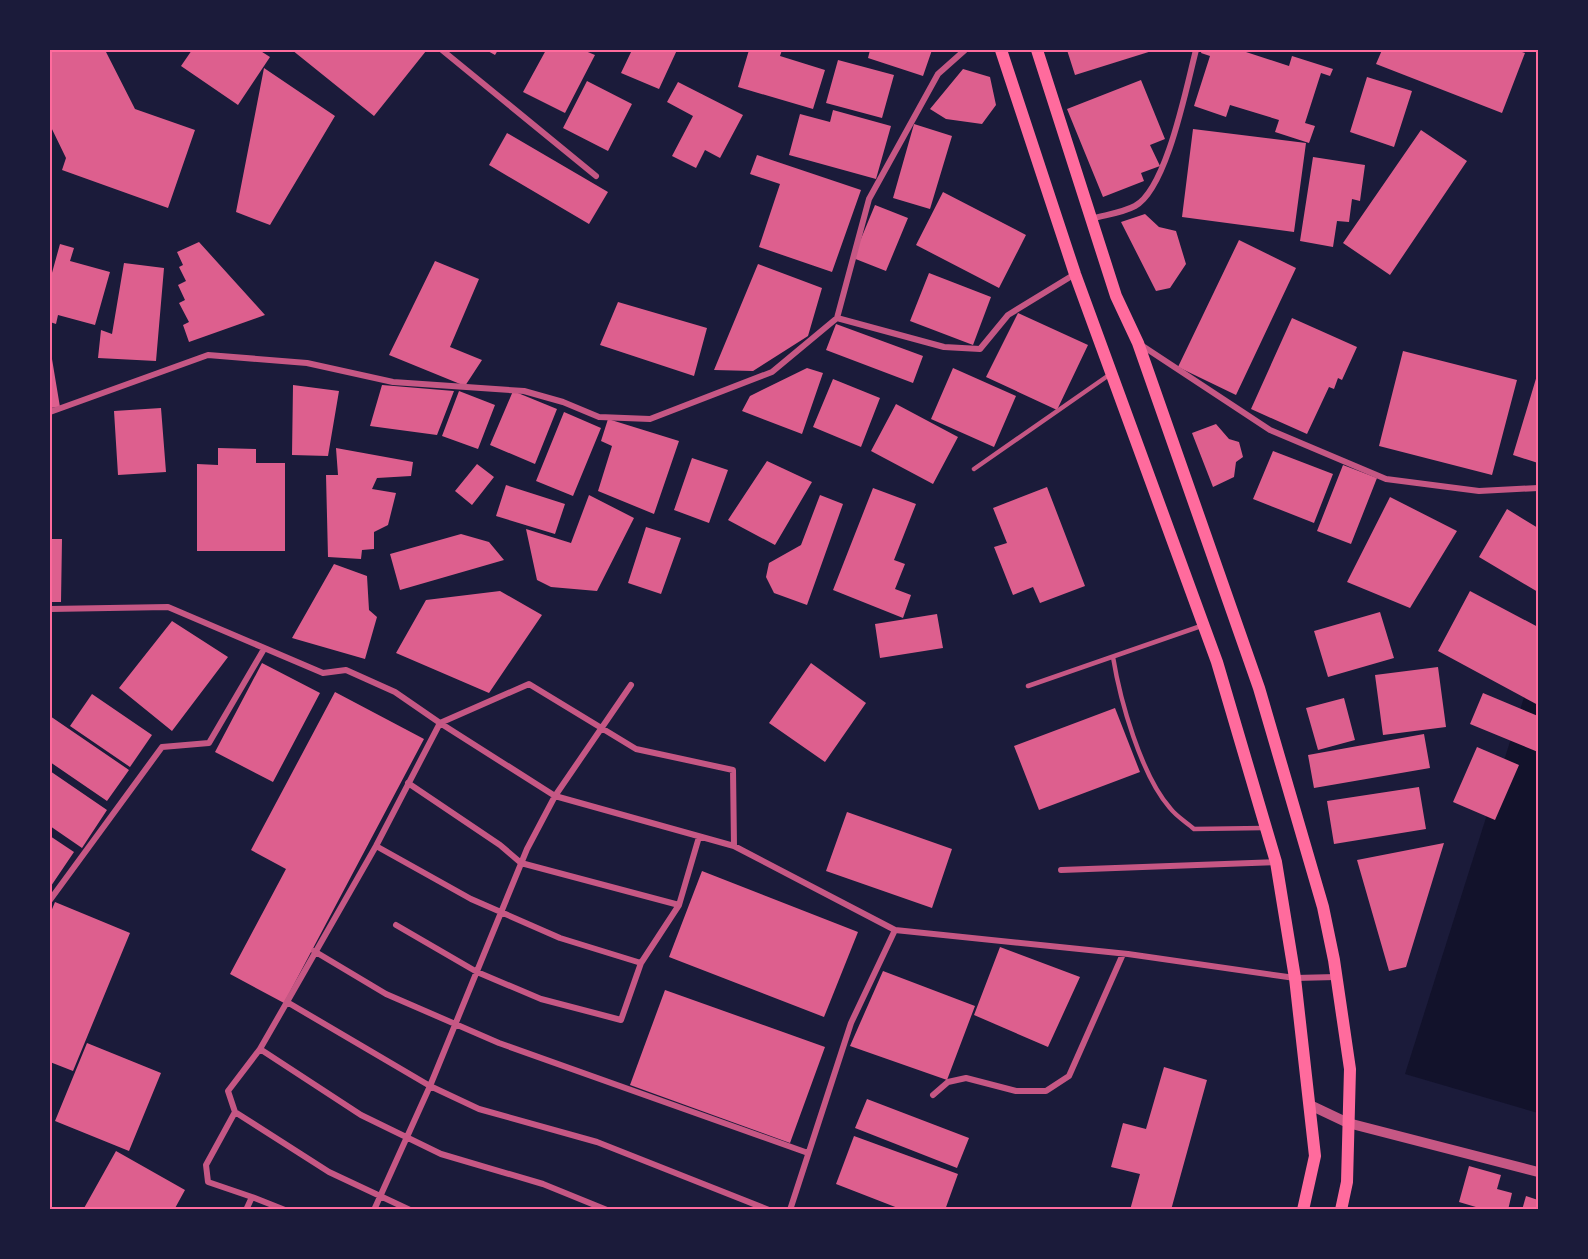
<svg xmlns="http://www.w3.org/2000/svg" width="1588" height="1259" font-family="'Exo 2',sans-serif">
  <style>
    .water { fill: #12122b }
    .building { fill: #dd5f8e }
    .lines { fill: none; stroke-linecap: round; stroke-linejoin: round }
    .service { stroke: #c65784; stroke-width: 4.5 }
    .minor { stroke: #c65784; stroke-width: 6 }
    .tertiary { stroke: #c65784; stroke-width: 10 }
    .secondary { stroke: #ff6b9d; stroke-width: 12 }
    .neatline { fill: none; stroke: #ff6b9d; stroke-width: 2 }
  </style>
  <rect width="100%" height="100%" fill="#1b1b3a"/>
  <path class="water" d="M1538,653V1113L1405,1074Z"/>
  <path class="building" d="M50,50H105L135,109L195,130L168,208L62,170L66,158L50,125Z
    M192,50H259L270,57L238,105L181,66Z
    M292,50H424L426,51L374,116Z
    M486,50H498L495,55Z
    M546,50H583L595,55L565,113L523,92Z
    M632,50H677L659,89L621,73Z
    M749,50H782L780,56L825,70L813,109L738,87Z
    M870,50H932L923,76L868,58Z
    M1067,50H1155L1075,75Z
    M1202,50H1246V52L1289,66L1292,56L1333,69L1330,76L1321,73L1305,123L1315,126L1309,143L1275,132L1279,120L1230,105L1226,117L1194,106L1210,56L1201,53Z
    M1382,50H1516L1525,53L1502,113L1376,64Z
    M838,60L894,75L882,118L826,103Z
    M264,68L335,116L270,225L236,212Z
    M963,69L990,77L996,105L982,124L946,119L930,109Z
    M1367,77L1412,91L1394,147L1350,132Z
    M1141,80L1165,139L1150,145L1160,166L1141,173L1144,181L1103,197L1067,109Z
    M587,81L632,104L608,151L563,128Z
    M678,82L743,115L720,158L705,150L696,168L672,156L693,116L667,102Z
    M833,110L891,126L876,179L789,155L800,114L830,122Z
    M914,124L952,136L930,209L893,198Z
    M1193,129L1306,143L1294,232L1182,217Z
    M1421,130L1467,161L1390,275L1343,243Z
    M507,133L608,192L589,224L489,165Z
    M757,155L861,190L832,272L759,247L780,184L750,174Z
    M1313,157L1365,165L1360,201L1352,199L1349,222L1337,221L1333,247L1300,241Z
    M943,192L1026,235L999,288L916,245Z
    M875,205L908,218L886,271L853,258Z
    M1145,214L1159,227L1176,231L1186,264L1170,288L1156,291L1121,222Z
    M1239,240L1296,268L1236,395L1178,367Z
    M199,242L265,315L189,342L183,325L189,322L179,303L185,300L178,285L186,281L179,267L183,265L177,252Z
    M60,244L74,248L70,261L110,272L95,325L58,315L56,324L50,322V280Z
    M435,261L479,279L450,347L482,360L465,386L389,355Z
    M124,263L164,268L156,361L98,358L101,330L112,334Z
    M758,264L822,288L808,336L753,371L714,370Z
    M929,273L991,297L973,345L910,321Z
    M618,302L707,328L694,376L600,345Z
    M1018,313L1088,345L1057,410L986,377Z
    M1292,318L1357,347L1342,380L1338,378L1334,389L1329,387L1307,434L1251,409Z
    M836,324L923,356L913,383L826,350Z
    M50,347L60,407L50,408Z
    M1403,351L1517,380L1492,475L1379,446Z
    M807,368L823,373L802,434L742,411L750,396Z
    M953,368L1016,396L994,447L931,419Z
    M1538,372V463L1513,455Z
    M833,379L880,398L861,447L813,427Z
    M293,385L339,391L328,456L292,455Z
    M382,385L454,391L437,435L370,426Z
    M459,391L495,405L478,449L442,436Z
    M513,391L557,409L535,464L490,445Z
    M896,404L958,437L933,484L871,451Z
    M161,408L166,472L118,475L114,411Z
    M564,412L601,428L573,496L536,481Z
    M608,419L679,441L654,514L598,491L612,446L601,441Z
    M1216,424L1229,439L1239,442L1243,457L1236,462L1234,477L1213,487L1192,433Z
    M218,448L256,449V463H285V551H197V464L218,465Z
    M336,448L413,462L411,476L377,478L372,489L396,493L388,525L374,532V549L362,550L361,559L328,557L326,475H338Z
    M1273,451L1333,474L1314,523L1253,499Z
    M692,458L728,470L709,523L674,510Z
    M767,461L812,482L775,545L728,520Z
    M477,464L494,477L472,505L455,491Z
    M1343,465L1377,478L1351,544L1317,531Z
    M506,485L565,504L555,534L496,516Z
    M1047,487L1085,586L1040,603L1033,587L1013,595L994,547L1007,543L993,508Z
    M873,488L916,504L894,560L905,564L895,589L911,595L903,618L833,590Z
    M589,495L634,518L597,591L551,587L537,580L526,529L571,543Z
    M820,495L843,504L807,605L774,593L766,577L769,563L801,545Z
    M1390,497L1457,531L1410,608L1347,582Z
    M1507,509L1538,528V592L1479,557Z
    M646,527L681,538L661,594L628,583Z
    M461,534L489,542L504,560L400,590L390,554Z
    M50,539H62L61,602H50Z
    M334,564L367,576L369,610L377,617L365,659L292,638Z
    M500,591L542,615L489,693L396,653L426,600Z
    M1470,591L1538,627V705L1438,651Z
    M1380,612L1394,658L1328,677L1314,631Z
    M937,614L943,648L880,658L875,624Z
    M172,621L228,657L172,731L119,688Z
    M262,663L320,693L273,782L215,752Z
    M811,663L866,703L825,762L769,723Z
    M1438,667L1446,727L1383,735L1375,675Z
    M335,692L424,739L284,1003L230,974L286,869L251,850Z
    M1483,693L1538,716V752L1470,724Z
    M92,694L152,735L130,767L70,726Z
    M1344,698L1355,740L1318,750L1306,708Z
    M1115,708L1140,772L1039,810L1014,746Z
    M50,716L129,770L107,801L50,762Z
    M1424,734L1430,768L1314,788L1308,755Z
    M1477,747L1519,765L1495,820L1453,802Z
    M50,771L107,810L82,848L50,826Z
    M1419,787L1426,829L1334,844L1327,801Z
    M847,812L952,849L932,908L826,871Z
    M50,836L74,852L51,886L50,885Z
    M1444,843L1406,967L1389,971L1357,860Z
    M702,871L858,932L824,1017L669,957Z
    M55,902L130,933L73,1071L50,1062V914Z
    M1000,947L1080,977L1048,1047L974,1015Z
    M883,971L975,1006L947,1080L850,1046Z
    M665,990L825,1047L790,1143L630,1085Z
    M87,1043L161,1073L129,1151L55,1121Z
    M1164,1067L1207,1080L1171,1210H1130L1140,1174L1111,1167L1123,1123L1146,1129Z
    M867,1099L969,1138L957,1168L855,1128Z
    M854,1136L958,1174L945,1210H903L836,1184Z
    M116,1151L185,1190L174,1210H83Z
    M1469,1166L1501,1175L1497,1189L1512,1193L1508,1210H1486L1459,1202Z
    M1526,1196L1538,1200V1210H1522Z"/>
  <g class="lines">
    <path class="service" d="M974,469L1109,375
      M1113,657C1120,700 1141,775 1170,808C1176,816 1186,822 1194,829L1263,828
      M1028,686L1201,626"/>
    <path class="minor" d="M442,50L596,176
      M1091,219C1104,215 1122,213 1135,206C1167,189 1187,84 1196,50
      M837,318L869,199L938,74L965,50
      M1141,345L1270,430L1386,479L1479,491L1538,488
      M50,412L208,355L307,363L393,382L524,391L563,402L599,417L650,419L772,372L837,318L944,347L980,349L1008,315L1075,274
      M50,609L168,607L323,673L346,670L395,692L440,723L529,684L636,749L733,770L734,846L895,930
      M408,783L500,845L521,863L679,905
      M376,846L471,899L560,938L641,963
      M1061,870L1276,862
      M50,900L162,747L209,743L264,649
      M396,925L477,972L541,999L621,1020L641,963L679,905L699,837
      M314,951L386,994L499,1043L808,1153
      M287,1002L430,1086L479,1109L597,1142L769,1210
      M260,1049L361,1115L441,1154L543,1184L607,1210
      M933,1095L948,1082L966,1078L1016,1091H1046L1069,1076L1123,954
      M235,1112L329,1172L410,1210
      M252,1197L285,1210
      M246,1210L252,1197L208,1182L206,1165L235,1112L228,1091L260,1049L287,1002L376,846L440,723L555,796L734,846
      M374,1210L430,1086L527,849L555,796L631,685
      M790,1210L851,1023L895,930L1128,954L1295,978L1336,977"/>
    <path class="tertiary" d="M1310,1105L1348,1123L1538,1172"/>
    <path class="secondary" d="M1001,50L1075,274L1217,662L1276,862L1295,978L1315,1156L1303,1210
      M1037,50L1116,296L1138,343L1259,688L1323,907L1334,960L1350,1069L1347,1182L1341,1210"/>
  </g>
  <rect width="1588" height="1259" fill="none" stroke="#1b1b3a" stroke-width="102"/>
  <rect x="51" y="51" width="1486" height="1157" class="neatline"/>
</svg>
